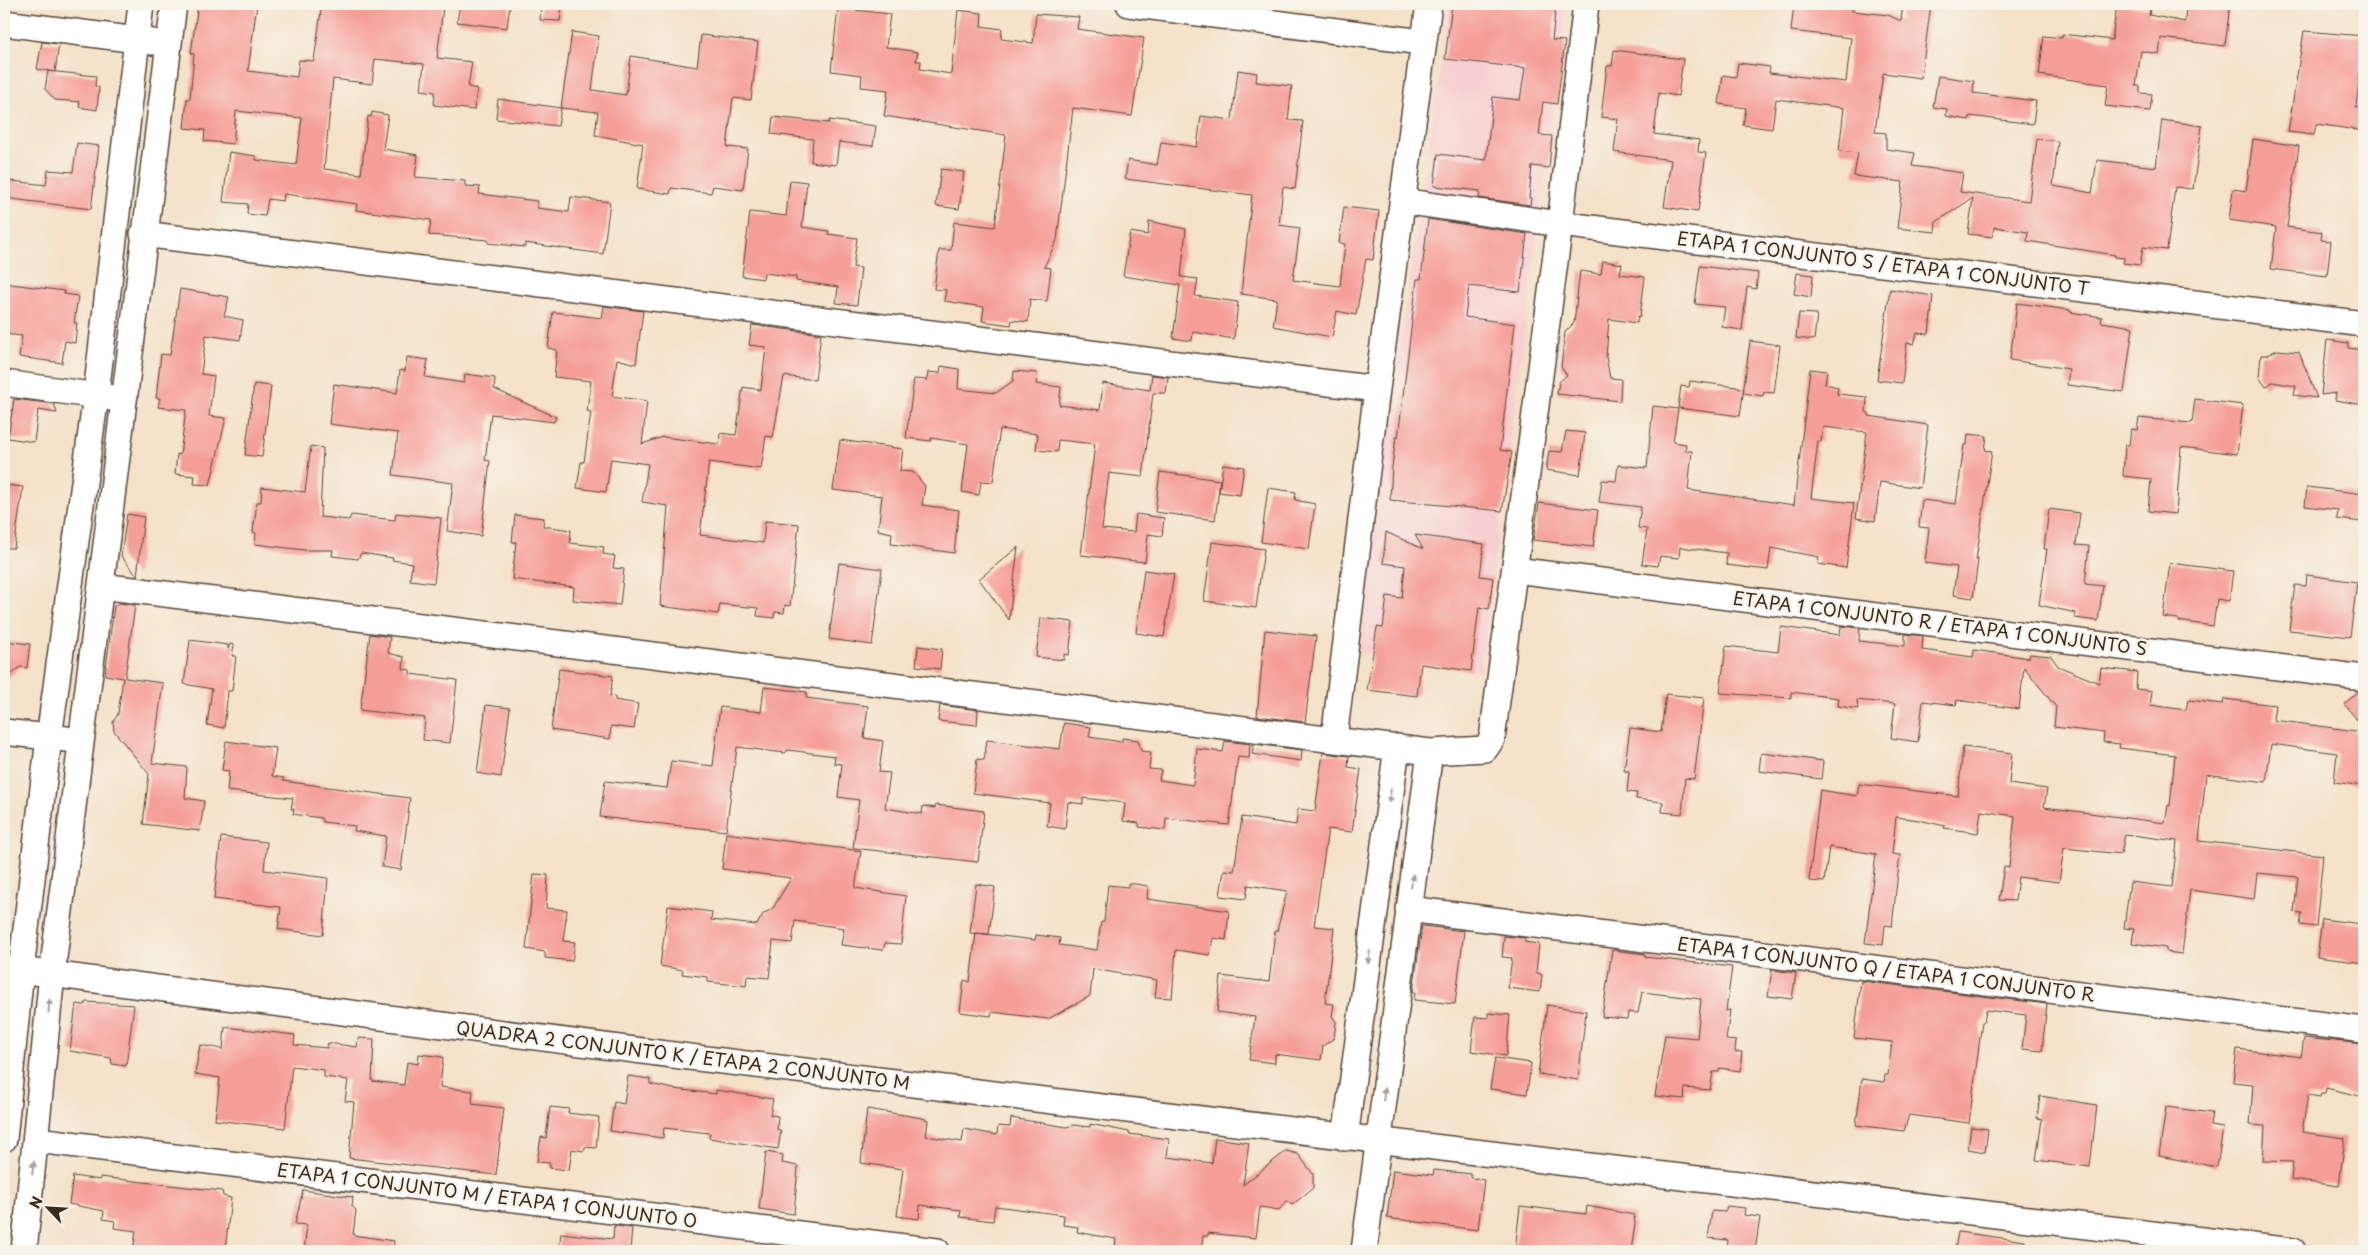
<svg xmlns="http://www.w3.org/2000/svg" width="2368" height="1255" font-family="'Playpen Sans',sans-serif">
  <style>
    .built { fill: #f7cfd2 }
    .building { fill: #f59d97 }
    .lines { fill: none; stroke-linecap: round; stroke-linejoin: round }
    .minor-casing { stroke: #574538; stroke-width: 28 }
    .minor { stroke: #fff; stroke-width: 25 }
    .oneway { fill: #a79f9a }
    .labels { text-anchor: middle; stroke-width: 5; stroke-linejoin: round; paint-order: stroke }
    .street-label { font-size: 18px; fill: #3b2a1e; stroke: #f7f3e8 }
  </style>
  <rect width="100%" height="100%" fill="#f7f3e8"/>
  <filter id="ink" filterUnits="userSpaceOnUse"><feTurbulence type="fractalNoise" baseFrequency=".02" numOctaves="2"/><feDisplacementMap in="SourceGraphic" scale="10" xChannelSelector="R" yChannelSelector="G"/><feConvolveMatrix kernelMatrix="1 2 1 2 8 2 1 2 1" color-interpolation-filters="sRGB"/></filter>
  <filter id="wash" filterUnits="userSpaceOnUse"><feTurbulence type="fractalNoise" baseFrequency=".0096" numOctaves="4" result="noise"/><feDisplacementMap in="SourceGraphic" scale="20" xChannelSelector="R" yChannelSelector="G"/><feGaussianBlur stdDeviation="1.12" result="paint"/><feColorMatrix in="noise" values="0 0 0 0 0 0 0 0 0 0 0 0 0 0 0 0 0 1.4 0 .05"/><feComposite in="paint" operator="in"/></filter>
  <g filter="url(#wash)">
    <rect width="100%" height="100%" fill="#f4e1c8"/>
    <path class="built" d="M1449,4H1567L1480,672L1357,652Z"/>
    <g id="blocks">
      <path class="building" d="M198,4H257L248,71L297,77L299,60L314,61L322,4H418L443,7L437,58L472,62L468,87L477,89L474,110L434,105L435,92L421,90L424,64L375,59L372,84L333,79L324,169L361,174L368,116L371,117L372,112L388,115L383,149L418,155L415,177L465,181V186L480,187L479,194L537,201V208L569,212L571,197L610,202L603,254L525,243V247L488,243V240L429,235L431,220L356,210L357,204L284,194L283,201L268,199L265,216L247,214L248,204L223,202L229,152L256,156V160L296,165L302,118L236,111L233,144L204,141L205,130L184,128L187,99H190L194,54L191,53Z
        M460,4H510L507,28L457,22Z
        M541,4H562L560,21L540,20Z
        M1452,4H1556L1552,40L1565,41L1561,73L1557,104L1543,102L1539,135L1552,136L1549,168L1532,166L1529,198H1531L1530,205L1479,198L1480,191L1434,186L1438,154L1486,160L1493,97L1520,100L1525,68L1445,59Z
        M1794,4H1853L1852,11L1888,15L1901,21L1903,4H1931L1921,78L1883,73L1875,132L1886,133V149L1915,153L1912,166L1963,173L1960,192L2029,201L2037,139L2058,141L2053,186L2092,193L2097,160L2156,167L2162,120L2202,126L2193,189L2175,187L2167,250L2143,247L2140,265L2123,263L2124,258L2115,257V255L2027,241L2028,232L1994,227L1993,237L1968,234L1973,198L1936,222L1935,232L1897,228L1903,182L1854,176L1858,153L1839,151L1844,108L1776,99L1772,129L1743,125L1746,108L1719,104L1723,75L1736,77L1738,63L1770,67L1769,73L1846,82L1851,38L1791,31Z
        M2117,4L2150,9L2149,15L2185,22L2186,4H2230L2225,46L2161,38L2159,54L2141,51L2136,86H2140V93L2152,94L2150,111L2105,106L2108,85L2039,75L2044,36L2062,38V34L2112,40Z
        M838,8L890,14L886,47L918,52L916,61H921L920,69L951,74L958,10L982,13L981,26L1002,29L1001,39L1033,43L1036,14L1079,17L1077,29L1144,38L1132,116L1073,108L1057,240L1044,267L1051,268L1047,301L1030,299L1028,322L1012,320L1011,325L982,321L984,307L944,301L946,290L934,289L939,250H951L954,222L995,227L1006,135L884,116L888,90L861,87L862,75L831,71Z
        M2304,31L2364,36L2356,107L2364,108V131L2316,124L2314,135L2288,132Z
        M572,32L599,36L592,90L626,95L631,56L697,67L701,35L758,42L751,100L733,98L727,147L748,149L743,190L713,186L711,193L671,188L670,194L637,189L643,144L595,135L598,112L561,108Z
        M42,42L59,44L55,72L37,69Z
        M1614,50L1683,59L1678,96L1659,93L1654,134L1699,140L1698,152L1706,153L1698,212L1664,207L1671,160L1614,152L1618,119L1601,117L1607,66H1612Z
        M1238,70L1257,73L1256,82L1292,86L1288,120L1303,121L1295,189L1283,187L1279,225L1300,228L1293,280L1340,286L1345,244L1339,243L1344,207L1379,211L1373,260L1366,259L1356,315L1337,311L1332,337L1273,326L1277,299L1241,294L1252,195L1125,179L1128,160L1157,165L1161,142L1197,147L1201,116L1232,120Z
        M48,71L96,76L95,86L99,87L97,110L79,107L80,102L55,100L45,89Z
        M1938,76L1974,81L1973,93L2036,101L2033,124L1970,116L1969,120L1946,116L1947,109L1933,107Z
        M498,99L561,108L558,126L496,119Z
        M773,117L829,123V120L876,126L873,146L839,142L836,165L811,162L813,139L771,134Z
        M2253,139L2299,146L2287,227L2322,232L2321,240L2331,241L2327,276L2271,269L2276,227L2229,220L2233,189L2246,191Z
        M77,143L99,146L91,209L4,198V180L46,185L48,170L73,172Z
        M941,169L964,172L959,209L936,206Z
        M790,180L807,182L802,227L829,231L828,234L857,238L853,267L861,268L857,305L836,303L838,287L796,281V277L764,273L763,279L742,276L750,212L786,216Z
        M1428,219L1527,234L1520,292L1469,286L1465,317L1515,324L1500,450L1512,452L1502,511L1390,500L1392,467L1396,437L1398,438L1417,279H1421Z
        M1149,221L1186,229L1181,277L1198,279L1195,296L1238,302L1234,339L1193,332L1192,341L1173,338L1180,285L1123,276L1130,232L1148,235Z
        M1603,261L1622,264L1620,274L1645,277L1640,317L1638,316L1637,323L1609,319L1606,357L1610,378L1621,379L1620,401L1557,394L1559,382L1567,375L1561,367L1565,332L1574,323L1580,271L1601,274Z
        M1700,266L1758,273L1756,289L1747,287L1742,330L1722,327L1725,307L1695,304Z
        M1797,273L1813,275L1811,297L1794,294Z
        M4,283L64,291V294L78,296L74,323H77L75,343L65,341L62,363L19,357L22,336L4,334Z
        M180,289L229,297L224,316L243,320L240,340L206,335L201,374L214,376L209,416L226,418L210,485L194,484L195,476L175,474L177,454L180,455L186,410L158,407L160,398H156L161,354L170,355Z
        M1890,289L1933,296L1929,334L1917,333L1914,344L1907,343L1902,383L1877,380Z
        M2017,303L2070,310V312L2102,317L2101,322L2133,327L2124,392L2067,385L2069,369L2010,360Z
        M604,306L643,311L636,364L617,359L612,396L647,401L642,444L663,437L719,444L720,433L736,435L743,387L761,390L766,347L749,345L752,325L821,334L815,380L784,376L773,437L766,436L761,469L709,462L700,535L763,543L765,521L799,524L790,606L785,605L784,613L775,612L774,618L757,616L758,608L720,604L718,614L660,606L668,506L642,502L648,464L611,459L606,492L577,488L581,462H584L591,412L587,411L591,381L554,377L557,350L548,348L553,312L602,318Z
        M1799,313L1817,314L1814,340L1796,338Z
        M2327,340L2348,343V348L2364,350V405L2335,400L2336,393L2321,395Z
        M1750,341L1780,345L1774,393L1764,392L1763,396L1743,393Z
        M2277,350L2299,352L2317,398L2294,395L2296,386L2272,382L2266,387L2259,377L2261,355H2267Z
        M407,357L428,360L425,377L464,383L465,374L495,378L494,389L556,417L554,422L491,414L485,460L490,461L481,536L447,531L453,483L393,475L398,433L329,424L334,384L397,393L400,370L405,371Z
        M941,366L959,369L958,389L996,393L1013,381L1014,371L1037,373L1036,384L1061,387L1059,405L1100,410L1103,383L1150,390L1152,375L1168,377L1166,393H1153L1143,477L1109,473L1102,529L1134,532L1136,514L1164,518L1162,536L1148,534L1145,562L1081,555L1095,444L1058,440L1057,452L1036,450L1038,434L1000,429L993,482L981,481L979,495L962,492L968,444L931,438V441L906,438L914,379L927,380L928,372L940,373Z
        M1810,369L1827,371L1825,384L1838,387L1837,394L1867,397L1866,412L1869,413V416L1928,425L1920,488L1880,482L1875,521L1856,518L1867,432L1823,427L1821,442L1818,441L1811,498L1854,503L1846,568L1818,564L1819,557L1771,548L1768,570L1726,565L1727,553L1680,547L1679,558L1660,556L1658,566L1642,564L1647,529L1638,528L1641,507L1599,502L1602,480L1616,481L1618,465L1647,468L1653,406L1678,409L1673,442L1686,444L1685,451H1692L1688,490L1794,505Z
        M1690,381L1744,388L1740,416L1678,408L1681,386L1689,387Z
        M254,384L271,386L262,457L245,455Z
        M14,399L54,404L57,413L38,410L34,442L8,438Z
        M2195,399L2243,405L2237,454L2181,447L2176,514L2148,511L2151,479L2123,476L2125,445H2129L2131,429L2137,430L2139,418L2192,423Z
        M1566,431L1585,433L1580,475L1546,470L1549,451L1562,452Z
        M1968,434L1987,436L1985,450L1992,451L1976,560H1978L1973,598L1953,595L1957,567L1925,563L1929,528L1919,527L1922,500L1956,504L1964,445H1967Z
        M840,440L903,449L900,471L913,472L925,486L922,505L959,510L954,553L891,544L892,533L878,530L882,496L833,490Z
        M311,446L323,448L320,517L349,520L351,515L395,520L396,513L441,518L434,583L410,580L412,563L392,560L393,558L361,553L358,559L332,556L333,550H304L255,544L256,533L253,532L257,502H261L262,487L305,492Z
        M1223,464L1244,467L1240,495L1219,492Z
        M1160,472L1220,480L1215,520L1155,512Z
        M4,485L23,487L14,548H4Z
        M2307,487L2364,494L2362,522L2337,519L2338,510L2305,506Z
        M1268,488L1296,492L1295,500L1315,504L1309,549L1261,542Z
        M1539,503L1598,510L1593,547L1533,540Z
        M2049,509L2080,513L2076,545L2089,546L2085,584L2103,586L2098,621L2075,618L2076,613L2039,605L2047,549H2044Z
        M127,514L144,517L137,576L121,556Z
        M515,515L544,518L543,526L571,530L570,543L604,547L603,554L615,556L613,568L624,569L620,605L573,600L574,587L512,579L516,542H512Z
        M1386,532L1423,549L1415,535L1484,544L1480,576L1493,578L1489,609L1479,607L1471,671L1421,664L1417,696L1367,690L1377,627L1383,628L1387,596L1402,598L1405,566L1383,563Z
        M1212,542L1264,549L1256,608L1204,601Z
        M1018,547L1009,620L979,579Z
        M839,563L882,569L872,645L829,639Z
        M2170,563L2233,571L2229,601L2217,599L2213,626L2178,621V619L2163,617Z
        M1144,570L1174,574L1164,637L1136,633Z
        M2307,575L2357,582L2350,637L2289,630L2295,585L2306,586Z
        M119,603L135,605L125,678L163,683L152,763L187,767L185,798L204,801L200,831L143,824L149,774L114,731L113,722L118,714L123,678L105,675L114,606Z
        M1041,618L1073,622L1069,655L1064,654V660L1036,657Z
        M1841,626L1860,628L1859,641L1905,646V634L1923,636L1922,650L1973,657L1974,650L2029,658L2030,654L2051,656L2058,666L2099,683L2101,668L2137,672L2136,689L2152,691L2150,705L2186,710L2188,700L2223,704L2224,699L2275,705L2273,720L2364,732V786L2334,782L2337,753L2271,744L2266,782L2206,774L2199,841L2323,855L2316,927L2300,925L2302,913L2294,912L2298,877L2257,873L2254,899L2190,890L2182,954L2166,952V948L2132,943L2134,929L2124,928L2130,882L2172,887L2177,841L2125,834L2121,854L2064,848L2059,882L2018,877L2015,901L1999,900L2004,866L2009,867L2015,816L1981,811L1978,833L1944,828L1945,826L1919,820L1896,817L1892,854L1900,855L1892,926L1885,925L1883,945L1865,943L1876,854L1829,847L1824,882L1809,881L1820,790L1857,796L1859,784L1958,796L1963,747L2012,753L2009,784L2047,789L2044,807L2165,823L2168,805L2170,806L2175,755L2119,748L2120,744L2103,742L2104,733L2054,727L2056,707L2024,667L2019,709L1957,700L1956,705L1923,701L1918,742L1891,738L1895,704L1857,700L1858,709L1838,706L1839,698L1791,692V698L1720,693L1726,646L1778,652L1781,627L1840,635Z
        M1265,630L1316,636L1305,722L1257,716Z
        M370,634L390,637L388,653L404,657L403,669L410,670V674L457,680L450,743L423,740L425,718L360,710Z
        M190,640L228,645V649L230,644L234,645L232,656H236L232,691H228L224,728L207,725L212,689L184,684Z
        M4,641L30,644L27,668L20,667L4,681Z
        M918,646L942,649L940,669L916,666Z
        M559,669L613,676L610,696L615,697V700L638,704L634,729L611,726L610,739L551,730Z
        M764,687L807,692L806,698L868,706L864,738L883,741L879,772L890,773L885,808L922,814L923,806L935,808L936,805L984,811L978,862L853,848L859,800L838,797L842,764L834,763L835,756L788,750L785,753L737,747L726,831L600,817L605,781L667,788L671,761L713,766L720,707L761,712Z
        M2358,692H2364V728L2344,704Z
        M1666,694L1704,698L1694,779L1685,778L1682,814L1662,812L1663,802L1636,799L1637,793L1627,792L1629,771H1624L1630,728L1661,732Z
        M486,705L510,708L501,777L477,773Z
        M940,705L978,710L977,725L938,721Z
        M1064,723L1091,727L1089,737L1122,742V738L1138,740L1141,751L1151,752L1149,769L1161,770L1159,780L1193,785L1197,749L1223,752L1225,741L1250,744L1249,758L1238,757L1229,825L1166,818L1165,830L1139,827V823L1123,821L1125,803L1083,798V804L1068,802L1065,829L1047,826L1050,803L973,793L977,759L984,760L987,740L1060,749Z
        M226,741L276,748L272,776L284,778L283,781L410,798L401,870L382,867L386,836L354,831L355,826L323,822L321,818L293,814L294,809H291L293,798L227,791L229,771L222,770Z
        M1254,744L1302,750L1301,761L1252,754Z
        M1323,753L1349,756L1348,767L1361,769L1352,832L1328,829L1314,926L1334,928L1325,1003L1334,1004L1332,1016L1336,1022L1334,1038L1323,1046L1321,1060L1275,1054V1063L1249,1060L1255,1017L1217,1012L1221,976L1269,982L1275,931H1277L1287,891L1248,885L1246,899L1220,896L1224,870L1234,871L1242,817L1296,825L1298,809L1315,811Z
        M1761,753L1823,761L1821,779L1759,771Z
        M726,833L861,851L855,888L906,896L901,944L885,943L883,950L841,945L844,928L795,921L792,943L773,941L769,978L747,976L746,986L708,982V977L682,974L683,970L660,966L668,906L712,912L711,920L757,925L763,914L773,908L791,878L722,869Z
        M221,837L267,842L264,870L328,878L323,935L278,929L281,907L214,899Z
        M534,874L548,875L546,908L567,910L563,941L575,942L572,961L545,958V952L526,949Z
        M1128,883L1148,886L1147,899L1229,911L1226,940L1213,938L1210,955L1176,950L1172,998L1155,997L1157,980L1093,969L1090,996L1048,1019L992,1012L991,1016L960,1012L964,980L970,982L976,933L1035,940L1036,935L1060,938L1059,945L1097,950L1101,922H1104L1108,885L1128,887Z
        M976,884L995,887L989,934L970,933Z
        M2322,919L2362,924V928H2364V963L2317,957Z
        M1422,926L1464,931L1455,1004L1414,1000L1415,992H1413Z
        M1504,936L1525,938L1524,942L1539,944L1536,972L1542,975L1540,992L1508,988L1512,958L1502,957Z
        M1612,950L1645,954V957L1732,967L1726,1011L1730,1010L1726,1040L1736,1041L1735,1052H1742L1740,1071L1719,1068V1072H1713L1710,1090L1685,1088L1684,1099L1655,1096L1665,1035L1697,1038L1701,999L1642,992L1638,1013L1628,1012L1627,1019L1602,1017Z
        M1772,970L1796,973L1792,999L1768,996Z
        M1861,981L2047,1004L2042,1051L2022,1049L2026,1015L1986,1010L1984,1022H1982L1969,1123L1909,1115L1904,1131L1856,1125L1862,1079L1884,1082L1885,1075H1888L1892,1042L1854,1038Z
        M86,1002L134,1005L126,1066L112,1064L111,1058L70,1051L76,1004L85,1005Z
        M1547,1005L1586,1011L1578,1080L1538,1074Z
        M1488,1013L1510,1015L1506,1056L1471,1051L1475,1017L1488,1018Z
        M225,1027L295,1035L294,1045L327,1048L328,1043L357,1047L358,1038L374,1039L372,1081L404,1085L407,1062L418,1064L419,1054L443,1057L440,1087L473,1091L472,1104L504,1108L496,1175L349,1158L354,1102L345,1101L348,1080L324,1077V1070L292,1066L285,1128L215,1120L220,1078L195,1074L200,1045L223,1049Z
        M2304,1038L2364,1044V1097L2326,1088L2325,1094H2321L2320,1097L2308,1095L2302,1132L2345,1138L2339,1186L2291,1180L2293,1162L2263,1161L2265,1126L2250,1125L2253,1084L2233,1082L2237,1049L2301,1057Z
        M1495,1058L1531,1063L1527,1094L1490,1089Z
        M628,1076L650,1079V1084L674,1089L716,1094V1090L773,1099L770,1115L778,1116L777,1129L781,1131L778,1149L709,1138L710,1133L664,1128L663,1138L610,1131L614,1102L624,1104Z
        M2040,1096L2097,1105L2090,1167L2036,1160L2042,1119L2037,1118Z
        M550,1107L569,1109L568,1113L599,1117L596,1148L585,1147L584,1151L572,1149L569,1170L550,1168V1163L537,1162L541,1137L546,1138Z
        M2166,1107L2212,1113L2210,1126L2223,1128L2217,1167L2159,1156Z
        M867,1109L922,1118L928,1120L926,1136L962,1142L964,1129L997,1135L998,1126L1010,1127L1011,1118L1067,1127L1073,1125L1090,1127V1124L1129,1132V1134L1169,1139L1167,1157L1212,1163L1215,1138L1249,1143L1243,1185L1286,1151L1298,1154L1313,1174V1188L1292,1205L1287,1201L1279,1210L1260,1207L1256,1238L1208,1233V1236H1203L1201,1251H1137L1115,1248L1116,1239L1077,1232L1078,1227L1063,1225L1064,1215L995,1206L993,1221L960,1217L961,1210L920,1205L919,1219L897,1216L903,1169L861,1163Z
        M1971,1127L1988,1129L1985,1152L1968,1149Z
        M766,1152L783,1155L782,1163L798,1166L794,1214L759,1209Z
        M1393,1170L1433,1175L1434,1170L1471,1174V1178L1484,1180L1478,1230L1387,1218Z
        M73,1176L100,1180V1177L222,1191L223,1196L231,1198L225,1251H133L136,1231L114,1228L115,1221L103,1219L104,1211L69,1204Z
        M303,1190L353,1197L352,1206L356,1210L353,1235L394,1241L393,1251H304L307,1225L295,1224Z
        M1520,1206L1586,1214L1587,1206L1634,1215L1635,1224L1631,1251H1515Z
        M1727,1206L1745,1208L1744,1215L1760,1217L1755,1251H1727L1728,1240L1708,1238L1712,1211L1725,1212Z
        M614,1226L632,1228L630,1251H559L561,1233L613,1239Z
        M1958,1232L2025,1241L2024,1251L1955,1250Z"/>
    </g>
  </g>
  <g filter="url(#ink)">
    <use href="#blocks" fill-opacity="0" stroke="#574538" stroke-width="1"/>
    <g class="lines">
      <defs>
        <path id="minor" d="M1129,4L1422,42
          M4,23L153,42
          M1402,201L1560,224L2364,324
          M143,234L1377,389
          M4,383L113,398
          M1515,570L2364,678
          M101,586L1430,752L1485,749L1492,739L1560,224L1586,4
          M4,732L66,739
          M1334,739L1377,389L1429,4
          M1408,909L2364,1030
          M4,968L681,1056L2293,1251
          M1345,1138L1397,747
          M4,1139L21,970L49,738L96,395L141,4
          M37,1140L937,1251
          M24,1251L52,974L174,4
          M1364,1251L1430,752"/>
      </defs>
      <use href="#minor" class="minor-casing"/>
      <use href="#minor" class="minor"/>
    </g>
    <defs><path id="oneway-solid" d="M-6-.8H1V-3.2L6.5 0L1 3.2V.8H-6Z" transform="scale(1.25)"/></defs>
    <g class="oneway">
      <use href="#oneway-solid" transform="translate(1390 796) rotate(97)"/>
      <use href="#oneway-solid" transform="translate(1412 881) rotate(-82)"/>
      <use href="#oneway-solid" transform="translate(1369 957) rotate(97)"/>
      <use href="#oneway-solid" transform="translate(49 1006) rotate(-85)"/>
      <use href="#oneway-solid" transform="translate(1384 1094) rotate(-83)"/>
      <use href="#oneway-solid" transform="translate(33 1168) rotate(-83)"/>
    </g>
  </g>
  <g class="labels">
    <g class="street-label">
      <text transform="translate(1883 264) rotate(7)" y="6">ETAPA 1 CONJUNTO S / ETAPA 1 CONJUNTO T</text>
      <text transform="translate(1940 624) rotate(7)" y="6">ETAPA 1 CONJUNTO R / ETAPA 1 CONJUNTO S</text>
      <text transform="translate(1886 970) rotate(7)" y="6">ETAPA 1 CONJUNTO Q / ETAPA 1 CONJUNTO R</text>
      <text transform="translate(683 1056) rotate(7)" y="6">QUADRA 2 CONJUNTO K / ETAPA 2 CONJUNTO M</text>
      <text transform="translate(487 1196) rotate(7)" y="6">ETAPA 1 CONJUNTO M / ETAPA 1 CONJUNTO O</text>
    </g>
  </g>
  <rect width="2368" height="1255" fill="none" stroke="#f7f3e8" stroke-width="20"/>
  <g transform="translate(48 1208) rotate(295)" stroke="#f7f3e8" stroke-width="4" paint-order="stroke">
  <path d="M0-4L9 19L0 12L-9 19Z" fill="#3b2a1e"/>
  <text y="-8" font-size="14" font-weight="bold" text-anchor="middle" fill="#3b2a1e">N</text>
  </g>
</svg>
